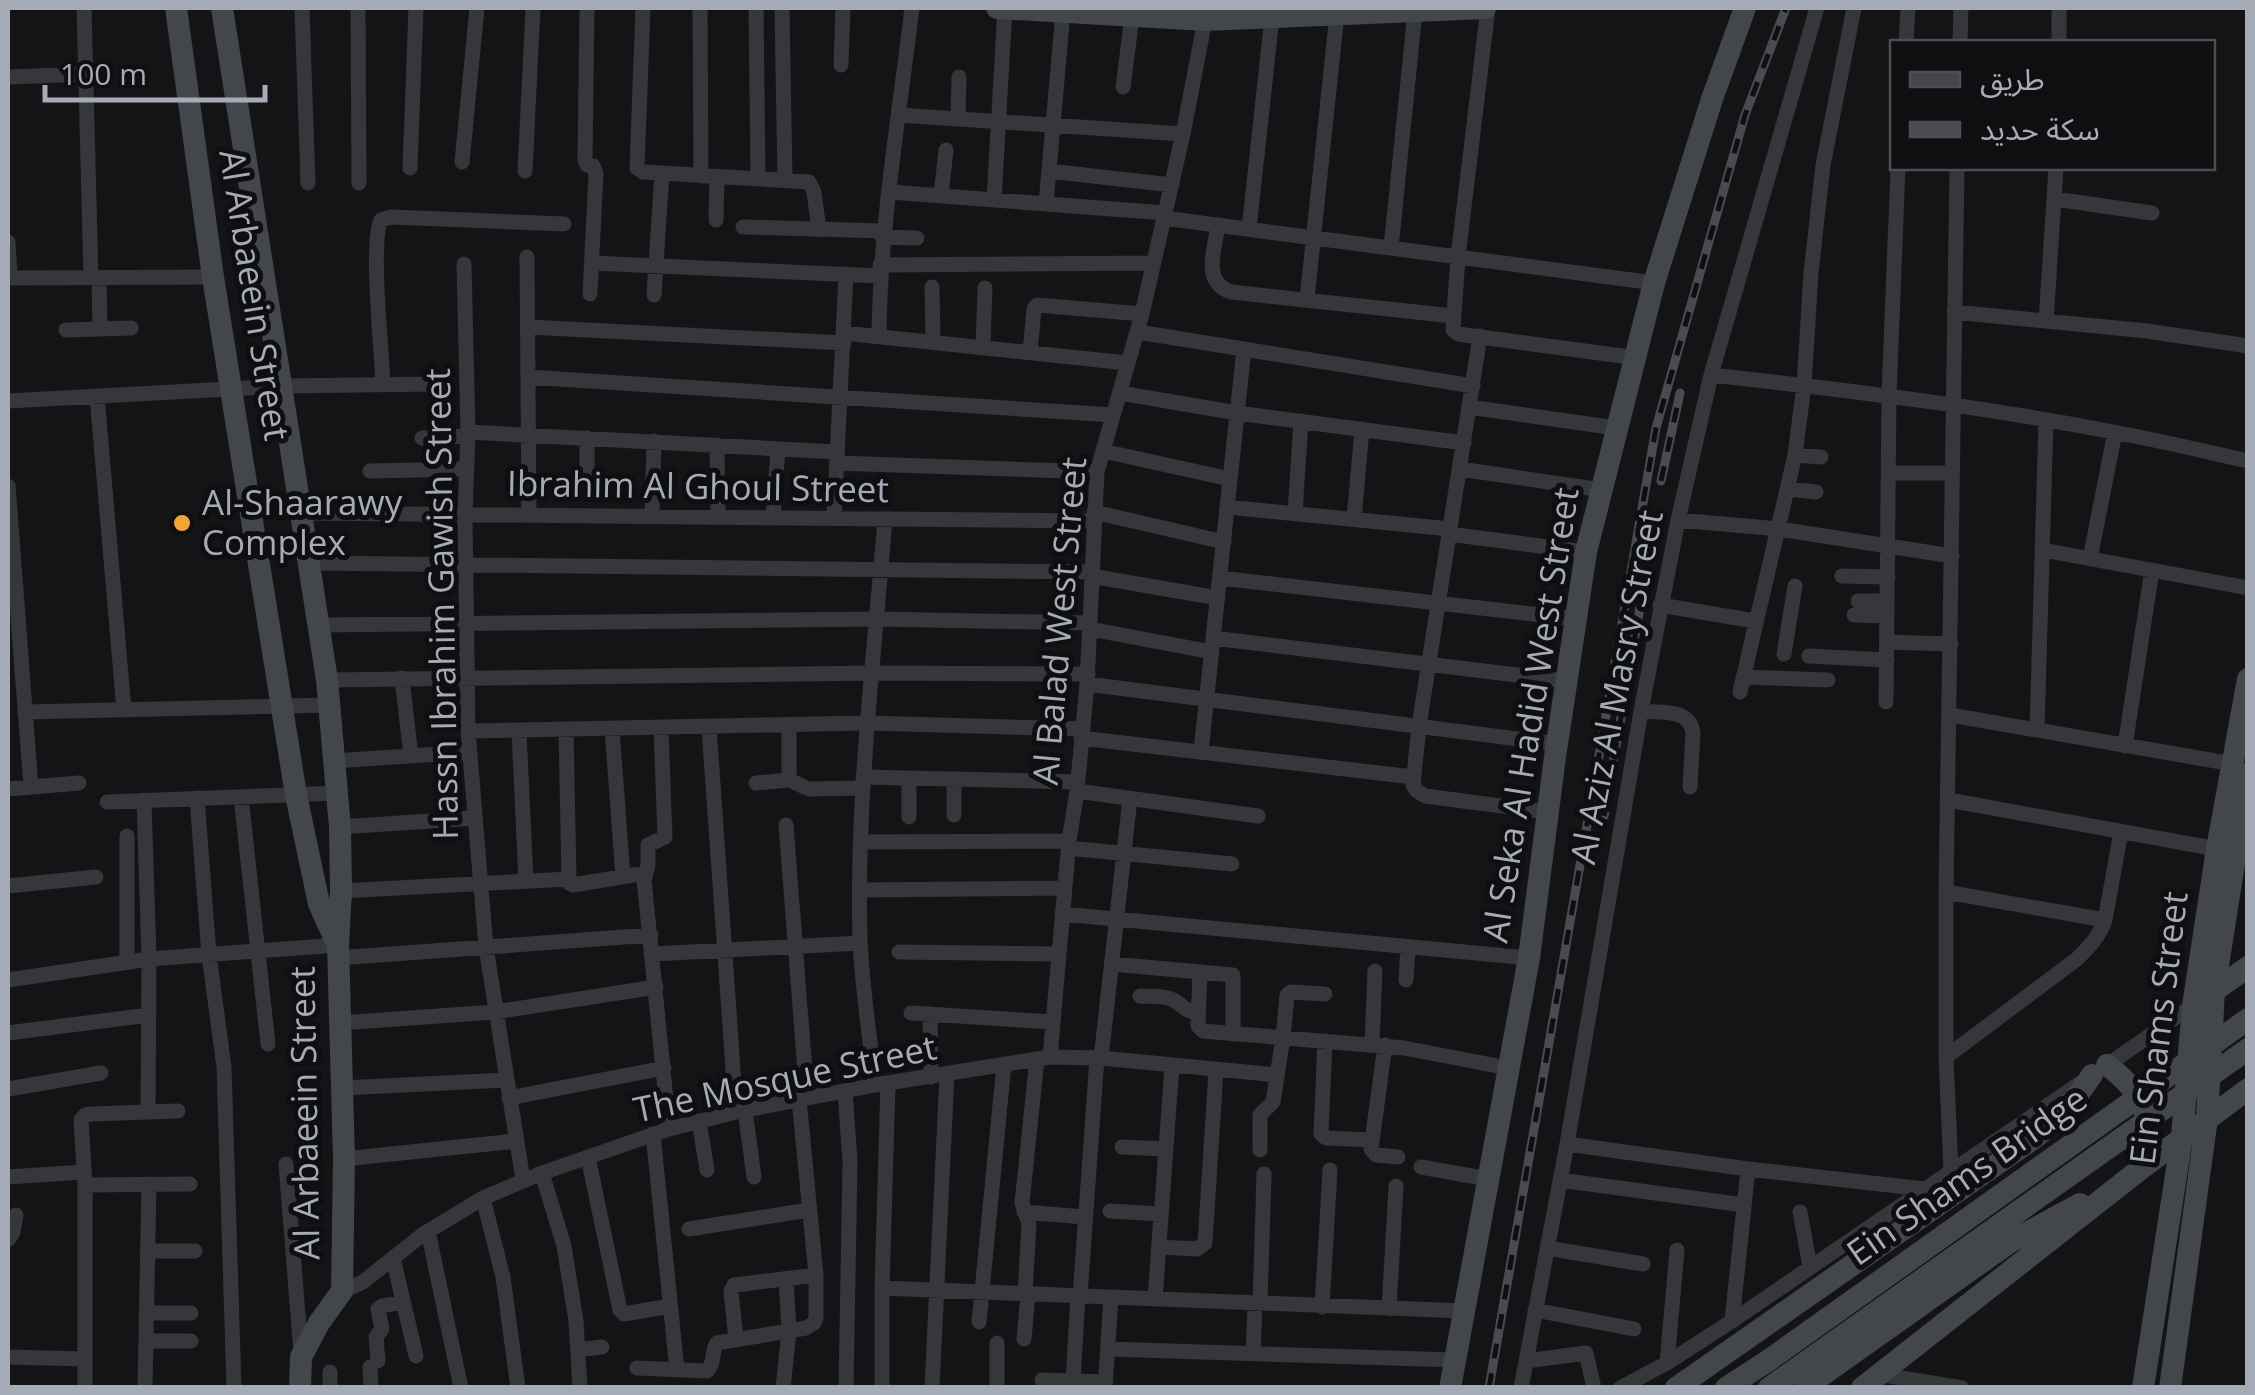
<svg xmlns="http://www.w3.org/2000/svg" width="2255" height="1395" font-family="'Open Sans','Noto Sans Arabic',sans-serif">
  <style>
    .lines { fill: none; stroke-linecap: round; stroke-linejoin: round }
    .street { stroke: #35373b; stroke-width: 15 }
    .secondary { stroke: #43464b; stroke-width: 22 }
    .rail-casing { stroke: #484b50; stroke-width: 9 }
    .rail { stroke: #0f0f11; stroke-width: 5; stroke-dasharray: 15; stroke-linecap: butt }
    .secondary-bridge { stroke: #43464b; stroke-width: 22 }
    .poi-dot { fill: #f3a52f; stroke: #0f0f11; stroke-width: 4 }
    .labels { text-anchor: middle; stroke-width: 10; stroke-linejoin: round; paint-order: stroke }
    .street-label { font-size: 35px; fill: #a6acb7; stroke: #0f0f11 }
    .poi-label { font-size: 35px; fill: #a6acb7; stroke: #0f0f11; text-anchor: start }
  </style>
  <rect width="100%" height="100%" fill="#141416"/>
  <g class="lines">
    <path class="street" d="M84,8L91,278
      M302,8L308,183
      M358,8L359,183
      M587,8L585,160L587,165L593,166L596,174L590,294
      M643,8L637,168L643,172L662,173L809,182L814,192L819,230
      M700,8L701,176
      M756,8L758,179
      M782,8L785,180
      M1488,8L1458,257L1453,330L1458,334L1637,358
      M1906,42L1908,8
      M1960,42L1961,8
      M2059,42V8
      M841,65L843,8
      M8,77L86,74
      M1123,87L1132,17
      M899,115L1183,134
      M958,118L959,77
      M462,162L477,8
      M410,168L416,8
      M525,171L533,8
      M1049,171L1172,185
      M890,192L1165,213
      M941,196L946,150
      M2055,199L2152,213
      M994,200L1005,8
      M1046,204L1063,12
      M1164,218L1654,283
      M716,220L717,177
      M1218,225C1215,249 1201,282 1231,292L1453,316
      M743,227L883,231
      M1249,229L1272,17
      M882,237L917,238
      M8,242L10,278
      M1391,248L1415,12
      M527,257L529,515
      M592,263L880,276
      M464,264L468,432L465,515L468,731L486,947L523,1180
      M880,265L1153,263
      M8,278L213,277
      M99,278L100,329
      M932,287L933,341
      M654,295L662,173
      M1307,299L1337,14
      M1954,312L2147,331L2248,346
      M2046,321L2056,168
      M528,327L844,343
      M66,330L131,328
      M1138,332L1473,386
      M844,333L1127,363
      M879,336C880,226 899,117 912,8
      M1480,336L1419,726L1413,785L1417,791L1425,796L1547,812
      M983,347L985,288
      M1030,352L1034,309L1037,305L1142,314
      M1711,375C1846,390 1980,406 2113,432C2158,440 2203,451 2248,461
      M528,377L1113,415
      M383,384C382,353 370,242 381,220L391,217L564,224
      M1120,393L1237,413L1464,443
      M97,396L124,710
      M8,401L282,386L436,384
      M1469,407L1616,428
      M468,432L837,452
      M422,438L468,436
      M587,438V490
      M717,445L718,517
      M1103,451L1230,479
      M1795,455L1821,457
      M837,463L1097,472
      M1460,469L1602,490
      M370,471L467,469
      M1889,473H1952
      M8,486L31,787
      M1789,489L1816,492
      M1227,507L1450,529
      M1094,512L1224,542
      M302,513L1094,521
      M1295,513L1301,421
      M652,516L654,441
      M773,518L778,449
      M834,518L846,274
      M1354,519L1362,429
      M1678,520L1779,529L1952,556
      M1449,534L1586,552
      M2043,550L2248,588
      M2090,559L2115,432
      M310,563L1091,572
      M1091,576L1218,598
      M1842,576L1888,577
      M1220,578L1576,619
      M1858,601H1887
      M1660,605L1755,621
      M1854,615L1887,616
      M319,625L877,619L1090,623
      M1090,629L1212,652
      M1213,638L1566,681
      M1887,642L1951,644
      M1784,654L1795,586
      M1809,656L1887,660
      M1743,677L1828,680
      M402,678L411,756
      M327,680L873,673L1088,674
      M1087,684L1557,744
      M1740,692L1795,455L1804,385L1811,273L1823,165L1854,8
      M1886,702L1889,395L1898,168
      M1641,711C1662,713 1690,708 1693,733L1690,787
      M25,712L329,705
      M1950,715L2233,764
      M789,726V780
      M709,727L736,1112
      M661,728L665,837L648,845V865L644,880L669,1129
      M612,729L623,877
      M566,730L569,879
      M2037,730L2046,420
      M468,731L868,723L1082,729
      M519,732L526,881
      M1081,738L1413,777
      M2125,746L2152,570
      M1201,751L1244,349
      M334,761L469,752
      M863,777L1077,782
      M909,778V817
      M756,783L789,780L809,789L862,788
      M8,789L79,783
      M1077,791L1258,816
      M241,797L268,1044
      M197,798L209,955L224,1067L234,1388
      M144,800L149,959L148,1112
      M1949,800L2217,849
      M107,802L337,793
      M954,815V779
      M786,825L807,1098
      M340,827L475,818
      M860,842L1069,841
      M1068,848L1232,864
      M8,886L96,877
      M860,890L1065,888
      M341,891L569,879V883L573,885L645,873
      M1946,892L2105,920
      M1062,914L1529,958
      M899,952L1059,954
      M653,954L860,943
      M338,958L651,935
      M127,962V836
      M1112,964L1233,975V1034
      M1200,972L1198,1026L1203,1031L1404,1048L1508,1068
      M8,980L149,959L338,945
      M1406,980L1408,947
      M1140,996C1150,997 1166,995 1175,1001C1185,1007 1185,1012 1198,1012
      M911,1013L1052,1022
      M930,1014L931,1077
      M340,1023L495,1012L656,987
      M8,1033L149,1015
      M1325,1041L1321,1134L1326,1138L1372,1140
      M1372,1044L1375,971
      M1385,1045L1371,1149L1376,1155L1398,1157
      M1050,1057L1069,841L1077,791L1087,684L1097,472L1142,314L1183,134L1205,20
      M1946,1057L2077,959C2089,947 2099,937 2105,920L2121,832
      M1101,1058L1130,799
      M2103,1068L2195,1004
      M875,1085C870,1037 862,988 860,940C856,799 874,659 885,519
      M342,1088L506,1080
      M8,1089L101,1073
      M845,1091L850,1162L846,1388
      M509,1098L664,1068
      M745,1110L754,1177
      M699,1121L707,1170
      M653,1134L677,1370
      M1567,1144L1748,1169L1924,1189
      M1122,1147L1166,1149
      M1260,1150V1115L1273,1102L1283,1038L1287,995L1291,992L1325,994
      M588,1157L620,1310L624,1314L670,1306
      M344,1159L516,1141
      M286,1164L301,1353
      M1421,1167L1488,1179
      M1951,1170L1946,1057V892L1957,168
      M542,1173L564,1246L576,1321L580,1388
      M8,1177L84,1172
      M1560,1180L1744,1205
      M85,1185L190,1184
      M483,1198L503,1277L518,1388
      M1110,1211L1161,1214
      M1024,1212L1084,1217
      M1800,1212L1810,1267
      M689,1229L809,1210
      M428,1231L461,1388
      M8,1240L13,1232L16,1215
      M1159,1247L1197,1249L1205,1243L1216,1070
      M1547,1248L1643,1264
      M147,1251H195
      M393,1258L416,1356
      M882,1288L1464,1311
      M342,1291L363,1282L422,1235L483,1198L542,1173L669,1129L736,1112L875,1085L1050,1057L1101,1058L1277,1075
      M1025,1294L1029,1224L1022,1203L1037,1059
      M1080,1296L1097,1058
      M1155,1299L1172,1066
      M1260,1304L1264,1174
      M1322,1307L1330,1170
      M1389,1309L1396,1186
      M1535,1310L1634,1329
      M146,1313H191
      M1732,1321L1748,1169
      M979,1322L1004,1064
      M736,1339L731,1291L734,1285L816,1275
      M1024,1339L1028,1294
      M146,1341H191
      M997,1343V1388
      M1108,1349L1455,1360
      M578,1350L602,1347
      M1253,1354L1255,1304
      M8,1357L85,1359
      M378,1361L376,1337L382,1329L378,1309L382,1306L403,1302
      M1526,1361L1586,1353L1594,1388
      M1667,1363L1677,1250
      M370,1367L371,1388
      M637,1368L707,1371C715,1364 711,1351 717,1343L806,1328L814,1323L816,1318V1275L799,1099
      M330,1372V1388
      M1878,1374L1962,1388
      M1042,1380L1105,1382
      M1073,1381L1078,1296
      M85,1388V1185L81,1120L85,1115L91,1114L178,1111
      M145,1388L149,1184
      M783,1388L789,1331L786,1279
      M882,1388V1288L888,1084
      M932,1388L947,1074
      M1105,1388L1111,1298
      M1521,1388L1567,1144L1641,711L1678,520L1711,375L1817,8
      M1620,1388L1667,1363L1732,1321L2079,1084"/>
    <path class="secondary" d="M176,8L213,277L296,795L319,904L335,939
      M222,8L327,680L340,827L341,891L338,945L344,1159L342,1291L319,1323L301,1357L300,1388
      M997,8L1205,20L1485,8
      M2214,991L2248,967
      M2107,1065C2148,1096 2156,1123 2138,1171
      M1450,1388L1529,958L1555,757L1586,552L1654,283L1712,99L1745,8
      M1676,1388L2037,1136C2059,1118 2076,1099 2092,1075
      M1804,1388L2010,1242L2080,1204
      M1862,1388L2138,1171L2248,1089
      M2143,1388L2182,1137L2193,1006L2217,849L2248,679
      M2170,1388L2207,1118L2214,991L2248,774"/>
    <defs>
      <path id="rail" d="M1661,481L1680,393
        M1604,816L1643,590
        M1489,1388L1656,428L1745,115L1786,8"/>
    </defs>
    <use href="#rail" class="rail-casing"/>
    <use href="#rail" class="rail"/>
    <path class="secondary-bridge" d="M1726,1388L1769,1360L2248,1019
      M1769,1388L2248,1049"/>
  </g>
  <circle class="poi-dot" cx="182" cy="523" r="10"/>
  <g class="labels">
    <g class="street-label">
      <text transform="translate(254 295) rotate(81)" y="12">Al Arbaeein Street</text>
      <text transform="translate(698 487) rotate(1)" y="12">Ibrahim Al Ghoul Street</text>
      <text transform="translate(442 604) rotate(-91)" y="12">Hassn Ibrahim Gawish Street</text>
      <text transform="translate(1060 621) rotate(-85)" y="12">Al Balad West Street</text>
      <text transform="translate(1617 687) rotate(-79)" y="12">Al Aziz Al Masry Street</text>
      <text transform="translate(1531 715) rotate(-81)" y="12">Al Seka Al Hadid West Street</text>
      <text transform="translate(2159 1028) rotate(-83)" y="12">Ein Shams Street</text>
      <text transform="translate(785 1079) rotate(-12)" y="12">The Mosque Street</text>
      <text transform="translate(305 1113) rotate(-91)" y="12">Al Arbaeein Street</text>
      <text transform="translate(1967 1176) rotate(-35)" y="12">Ein Shams Bridge</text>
    </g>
    <g class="poi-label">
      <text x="202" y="515">Al-Shaarawy<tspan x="202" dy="40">Complex</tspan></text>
    </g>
  </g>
  <rect width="2255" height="1395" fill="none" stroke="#a6acb7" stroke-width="20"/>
  <rect x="1890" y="40" width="325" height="130" fill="#0f0f11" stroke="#4b4e53" stroke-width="2.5"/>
  <rect x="1910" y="72" width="50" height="15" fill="#43464b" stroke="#4b4e53" stroke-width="2.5"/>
  <text x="1980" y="90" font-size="30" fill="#a6acb7">طريق</text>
  <rect x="1910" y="122" width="50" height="15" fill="#484b50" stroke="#4b4e53" stroke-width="2.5"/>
  <text x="1980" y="140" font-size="30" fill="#a6acb7">سكة حديد</text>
  <path d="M45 85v15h220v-15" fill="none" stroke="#a6acb7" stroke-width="5"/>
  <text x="60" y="85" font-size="30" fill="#a6acb7" stroke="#0f0f11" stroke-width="8" paint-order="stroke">100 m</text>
</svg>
